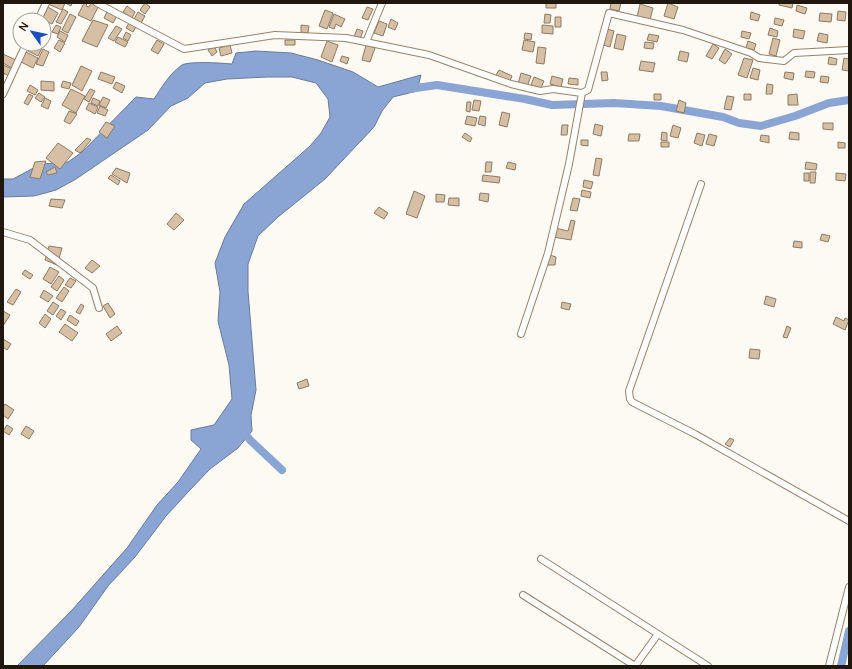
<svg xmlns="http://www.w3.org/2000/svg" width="852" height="669" font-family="Manrope,sans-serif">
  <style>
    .water { fill: #8aa5d4; stroke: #6a7b99 }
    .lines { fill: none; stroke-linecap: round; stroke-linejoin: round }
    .canal { stroke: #8aa5d4; stroke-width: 8 }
    .building { fill: #d5c0a5; stroke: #8f7b62 }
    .street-casing { stroke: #97836a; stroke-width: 8 }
    .street { stroke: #fff; stroke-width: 6 }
  </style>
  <rect width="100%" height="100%" fill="#fdf9f3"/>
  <path class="water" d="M256,51L291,53L318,60L353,72L378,87L421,75L417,91L393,97L382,111L374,127L325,179L278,217L258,236L248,264V291L256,390L251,415L252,431L238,448L210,469L189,491L166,516L135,557L108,586L79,627L43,666H17L72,610L127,548L157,505L178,482L201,449L191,440V430L214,425L232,399L229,365L218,321L220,292L215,263L225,237L244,204L310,146L321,133L330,117L328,99L316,83L292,77H267L227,79L205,83L188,98L171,106L148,130L76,179L56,190L34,196L3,197V179H13L41,164L68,162L81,153L136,97L154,99C162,87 170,73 182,65C189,61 222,63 232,64L236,53Z"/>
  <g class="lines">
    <path class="canal" d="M409,89L437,85L525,99L552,105L614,103L661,106L723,117L739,123L761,126L795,116L829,103L849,100
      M242,429L250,440L282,470
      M841,666L849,631"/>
  </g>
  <path class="building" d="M49,3H72L71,6L65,3L62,10L48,4Z
    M84,3H87L86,6L89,7L91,3L98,7L91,21L78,15Z
    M145,3L150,7L145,14L140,10Z
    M546,3H556V8H546Z
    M611,3H621L619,11L610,9Z
    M668,3L678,7L674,19L664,16Z
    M779,3H793L792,8L779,5Z
    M640,4L653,8L650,20L637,17Z
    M797,5L807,8L805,14L796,11Z
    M127,6L135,12L132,18L123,12Z
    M48,7L58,13L52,24L42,19Z
    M367,7L373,9L368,20L362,18Z
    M63,9L68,12L61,24L56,22Z
    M108,10L117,16L113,23L104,18Z
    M325,10L333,13L327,29L319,26Z
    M838,11L846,12L845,21L837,20Z
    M138,12L145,16L141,23L134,19Z
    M751,12L760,15L758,21L750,19Z
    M820,13L832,14L831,22L819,21Z
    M70,14L76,17L68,33L62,30Z
    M334,14L345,19L341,27L336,24L334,29L329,27Z
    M545,14L551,15L550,23H544Z
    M555,17H561V27H555Z
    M775,18L784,20L782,26L774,24Z
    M391,19L398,23L395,30L388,27Z
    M93,20L108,25L97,47L82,41Z
    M379,21L387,24L383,36L374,33Z
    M129,23L136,27L133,32L126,28Z
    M56,25L61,27L58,34L52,32Z
    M301,25L309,26L308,33L301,32Z
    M542,25L553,26V34L542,33Z
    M116,26L122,29L114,41L108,38Z
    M770,28L778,31L777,37L768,35Z
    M357,29L363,31L360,39L354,37Z
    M607,29L614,31L610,47L603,45Z
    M794,29L805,31L803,39L793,37Z
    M60,31L68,35L65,42L57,37Z
    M742,31L751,33L749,39L741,37Z
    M126,32L131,35L128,41L123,38Z
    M525,33L532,34L531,40L524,39Z
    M819,33L828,35L827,43L817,41Z
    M617,34L626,36L623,50L614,48Z
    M649,34L659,36L657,42L647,40Z
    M118,37L128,42L125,47L115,42Z
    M773,38L780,40L776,56L769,54Z
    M59,40L65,43L60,52L54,48Z
    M157,40L164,44L158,54L151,50Z
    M285,40H295V45H285Z
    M524,40L535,42L533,52L522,50Z
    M327,41L338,45L332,62L321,57Z
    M748,41L756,44L754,50L746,48Z
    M645,42L654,43L653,49L644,48Z
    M29,44H35L42,48L38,56L26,50Z
    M713,44L719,48L712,59L706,56Z
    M230,45L232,53L221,56L219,48Z
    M366,45L375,48L370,62L362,60Z
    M214,46L217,52L212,56L208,50Z
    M538,47L546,48L544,64L536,63Z
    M43,49L49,52L43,66L36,64Z
    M725,49L732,54L725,64L719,60Z
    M680,51L689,53L687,62L678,60Z
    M26,52L38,58L33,68L21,62Z
    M3,54L16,60L12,68L3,63Z
    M342,56L349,58L347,64L340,61Z
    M829,57L837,59L836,65L828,64Z
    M744,58L753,60L747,78L738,75Z
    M844,58L849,59V71L842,70Z
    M641,61L655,63L653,72L639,70Z
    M3,65L12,69L9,76L3,73Z
    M81,66L92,71L82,91L72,85Z
    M753,68L760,70L758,80L750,78Z
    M499,70L512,76L510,81L496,75Z
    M806,71L815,72L814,78L805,77Z
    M101,72L115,77L112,84L98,79Z
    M601,72H607L608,80L602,81Z
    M785,72L794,73L793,80L784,78Z
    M521,73L531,76L527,87L518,84Z
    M552,76L563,79L561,87L550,84Z
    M821,76L829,77L828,83L820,82Z
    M534,77L544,81L541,88L531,85Z
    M569,78L578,79V85L568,84Z
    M41,81L54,82V91L41,90Z
    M63,81L71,83L69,89L61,87Z
    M116,82L125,86L122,93L113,88Z
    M767,84L773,85L772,94H766Z
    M30,85L38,90L35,95L27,91Z
    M71,89L85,96L76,113L62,105Z
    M90,89L95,91L89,102L84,99Z
    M39,93L45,97L41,102L35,98Z
    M29,94L33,96L28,105L24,103Z
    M654,94H661V100H654Z
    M744,94H751V100H744Z
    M797,94L798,105H788V95Z
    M727,96L734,97L731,110L724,109Z
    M103,97L110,100L106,108L99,105Z
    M45,98L51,101L48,109L41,106Z
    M93,98L100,101L98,106L91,103Z
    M474,100L481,101L479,111L472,110Z
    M679,100L686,103L684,113L676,111Z
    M467,102H471L470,112L466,111Z
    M89,103L98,107L95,114L86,109Z
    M100,106L108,110L105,116L97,113Z
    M69,111L77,114L70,124L64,121Z
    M502,112L510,114L507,127L499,125Z
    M467,116L477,118L475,126L465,124Z
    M480,116L486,117L485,126L478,124Z
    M106,122L115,126L107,138L99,132Z
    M823,123H833V130L823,129Z
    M595,124L603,126L601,136L593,134Z
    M562,125H568L567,135H561Z
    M673,125L681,128L678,138L670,136Z
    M662,132L667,133V141L661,140Z
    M790,132L799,133V140L789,139Z
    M465,133L472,138L470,142L462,137Z
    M697,133L705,135L702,146L694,143Z
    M629,134H640L639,141H628Z
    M709,134L717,136L714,146L706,144Z
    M761,135L769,136V143L760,141Z
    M87,138L91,140L80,153L75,150Z
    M581,140H588V146L581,145Z
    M661,142H669V147H661Z
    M838,142L845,143V148H838Z
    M58,143L73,153L60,169L46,158Z
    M596,158L602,159L599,176L593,175Z
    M46,161L40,179L30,177L35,162Z
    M486,162H492L491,172H485Z
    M508,162L516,164L515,170L506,168Z
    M806,162L817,164L816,170L805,169Z
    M55,167L57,173L48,175L46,172Z
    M116,168L130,173L127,183L112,174Z
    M810,172H816L815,183H810Z
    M804,173H809V181H804Z
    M836,173L846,174L845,181L836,180Z
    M111,175L120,181L118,185L108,178Z
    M483,175L500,177L499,183L482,181Z
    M584,180L593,182L591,189L583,187Z
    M582,190L591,192L590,198L581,196Z
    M414,191L425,196L417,218L406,214Z
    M480,193L489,194L488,202L479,200Z
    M436,194L445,195L444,202H436Z
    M449,198H459V206L448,205Z
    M573,198L580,199L577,211L570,210Z
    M51,199L65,200L62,208L49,206Z
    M379,207L388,213L384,219L374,213Z
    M176,213L184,220L174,230L167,224Z
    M571,220L575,221L571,240L553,237L555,228L568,231Z
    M822,234L830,236L828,242L820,240Z
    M794,241L802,242V248L793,247Z
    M49,246L62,248L57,265L45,260Z
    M550,255L556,257L555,265H547Z
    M92,260L100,266L92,273L85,268Z
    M50,267L59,272L51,284L43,279Z
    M25,270L33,275L30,279L22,274Z
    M59,276L64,280L57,291L51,287Z
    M70,278L76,281L71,288L65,285Z
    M64,287L69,291L62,302L56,298Z
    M16,289L21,292L13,305L7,302Z
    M44,290L53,296L48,302L40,297Z
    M766,296L776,299L774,307L764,304Z
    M53,302L59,306L53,315L47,311Z
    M562,302L571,304L569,310L561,308Z
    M108,303L115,314L110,318L103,306Z
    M81,304L84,306L80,314L76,312Z
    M61,309L66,312L61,320L56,316Z
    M3,311L10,315L3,326Z
    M45,314L51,319L45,328L39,323Z
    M70,315L79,321L76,326L67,320Z
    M836,317L844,321L845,318L849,320L845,330L833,324Z
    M65,324L78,333L72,341L59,332Z
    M117,326L122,333L111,341L106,334Z
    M787,326L791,328L787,338L783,337Z
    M3,339L11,344L7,350L3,347Z
    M750,349L760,350L759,359L749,358Z
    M307,379L309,386L299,389L297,383Z
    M5,404L14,410L8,419L3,415V407Z
    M7,425L13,429L9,435L3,431Z
    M26,426L34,431L29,439L21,434Z
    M730,438L734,440L730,447L725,444Z"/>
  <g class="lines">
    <defs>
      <path id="street" d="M97,3L184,49L275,35L346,38L429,55L511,84L540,91L553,89L582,93L588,90L609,13L683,30L751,53L759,58L784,61L794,53L849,50
        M38,20L46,3
        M366,42L382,3
        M3,94L26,44
        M701,184L629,391L630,399L632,402L695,434L849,521
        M3,232L30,240L93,288L99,308
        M521,334L548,253L569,164L582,93
        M541,559L708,666
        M523,595L635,666
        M635,666L658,634
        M829,666L849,587"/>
    </defs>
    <use href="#street" class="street-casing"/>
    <use href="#street" class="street"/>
  </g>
  <rect width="852" height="669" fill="none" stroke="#20180e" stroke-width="8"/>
  <g transform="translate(32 32) rotate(303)"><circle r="19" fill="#fdf9f3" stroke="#a59f97"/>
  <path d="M0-3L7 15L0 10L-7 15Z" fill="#1651bc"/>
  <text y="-6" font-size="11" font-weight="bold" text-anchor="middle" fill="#20180e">N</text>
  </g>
</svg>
